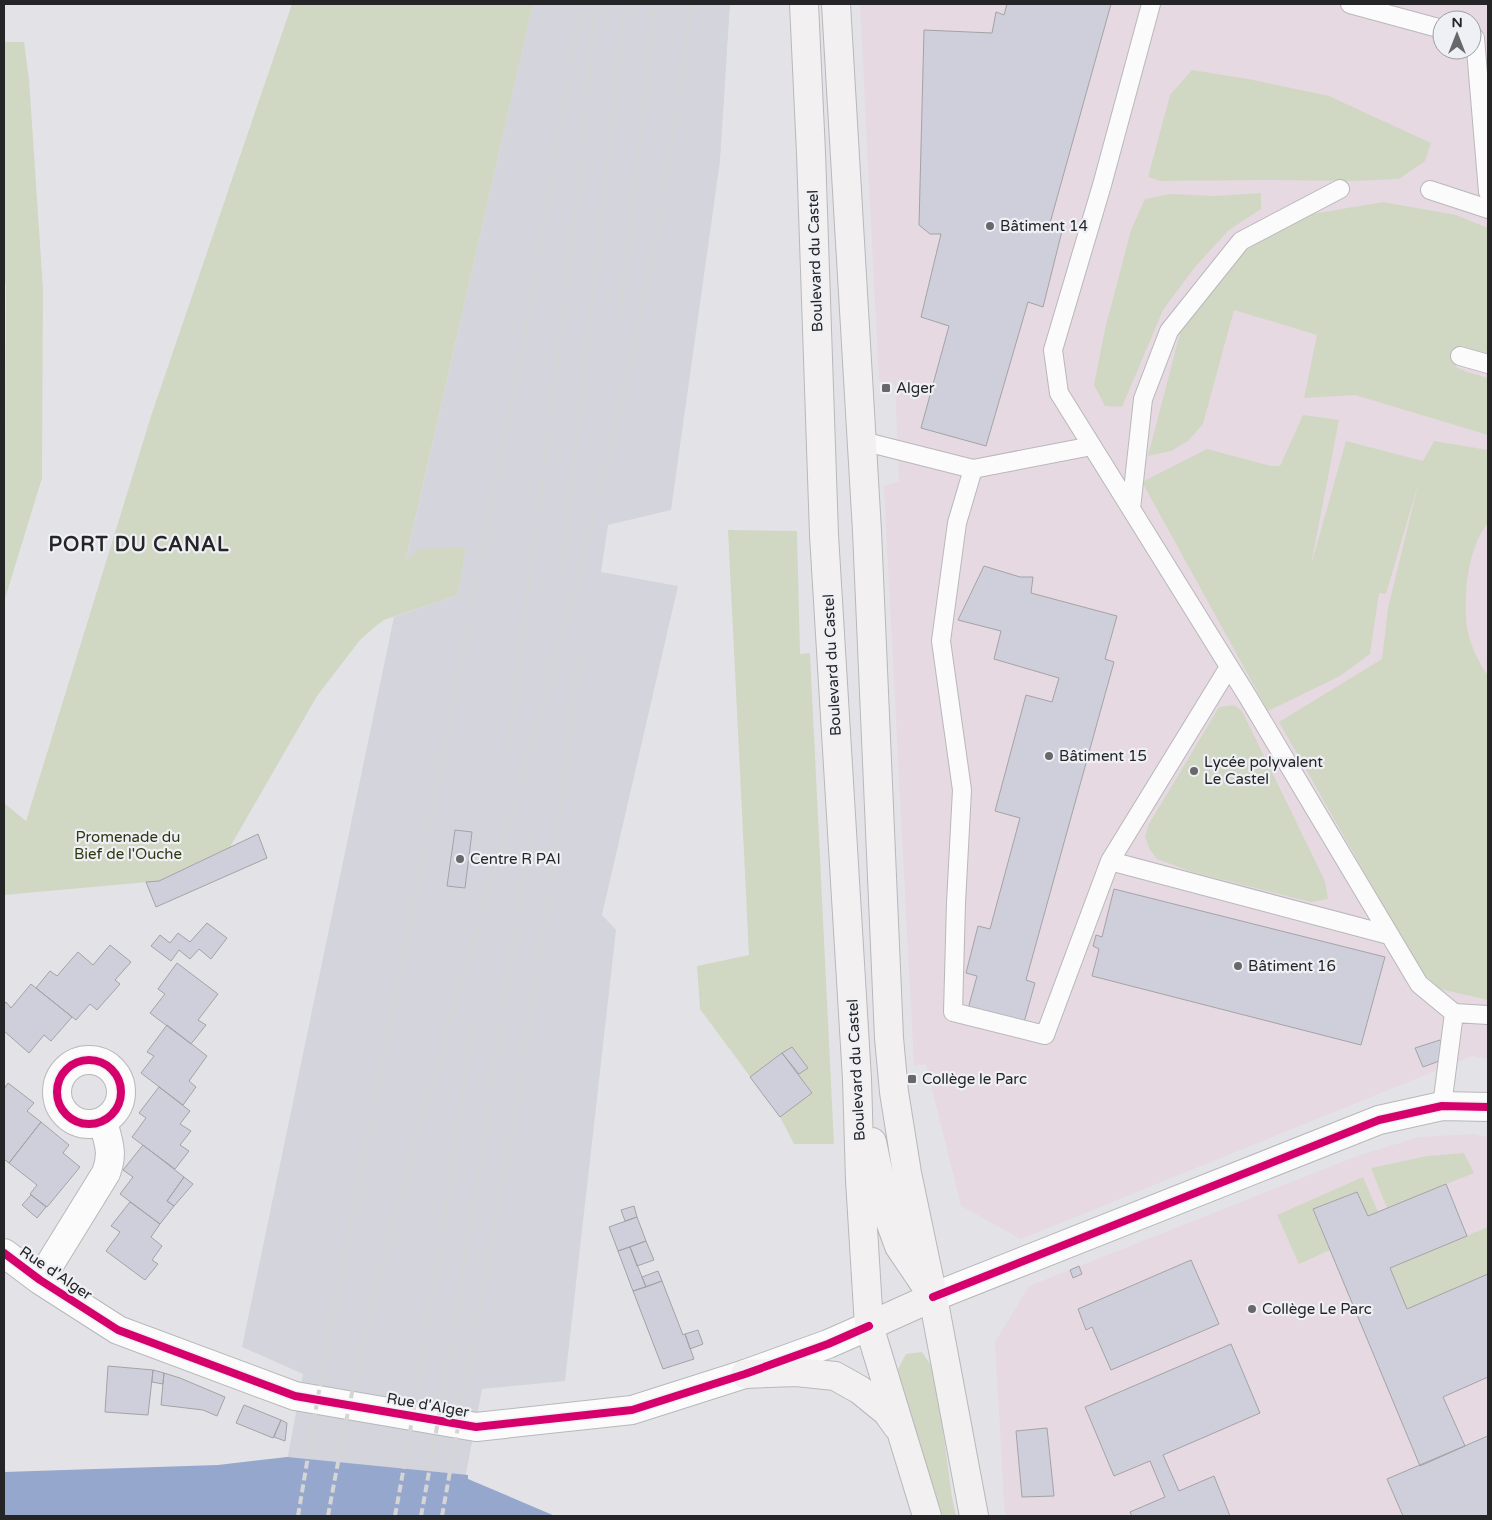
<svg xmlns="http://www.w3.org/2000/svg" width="1492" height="1520" font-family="'Varela Round',sans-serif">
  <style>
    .built { fill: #d3d4dc }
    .education { fill: #e6d9e1; fill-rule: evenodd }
    .green { fill: #d0d8c4 }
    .water { fill: #95a7cc }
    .building { fill: #cecfdb; stroke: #a3a3a6 }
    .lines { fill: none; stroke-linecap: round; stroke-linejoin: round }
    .lane-casing { stroke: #b8b8bb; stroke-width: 20 }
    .street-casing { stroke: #b8b8bb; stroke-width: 30 }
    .secondary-casing { stroke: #b8b8bb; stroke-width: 30 }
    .lane { stroke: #fbfbfb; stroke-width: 18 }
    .street { stroke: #fbfbfb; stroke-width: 28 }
    .secondary { stroke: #f3f0f1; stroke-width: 28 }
    .rail { stroke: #d5d5d5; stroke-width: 4; stroke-dasharray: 8 4; stroke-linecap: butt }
    .cycleway-casing { stroke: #eff0f5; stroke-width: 11 }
    .cycleway { stroke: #d6006c; stroke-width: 8 }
    .poi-dot { fill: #68686a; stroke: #eff0f5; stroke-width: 2 }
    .labels { text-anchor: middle; stroke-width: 4.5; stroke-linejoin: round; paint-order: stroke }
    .poi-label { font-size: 15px; fill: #252527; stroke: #eff0f5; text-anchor: start }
    .street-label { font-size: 15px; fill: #252527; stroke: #eff0f5 }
    .park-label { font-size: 15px; fill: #2c390e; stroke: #eff0f5 }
    .district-label { font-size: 20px; font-weight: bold; letter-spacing: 1px; fill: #252527; stroke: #eff0f5 }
  </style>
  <rect width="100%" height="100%" fill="#e3e3e7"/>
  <path class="built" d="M533,4H730L720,161L671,510L608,525L601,572L678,586L602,915L616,930L565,1381L482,1389L458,1516H277L303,1374L242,1347L394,617L458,595L466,547L406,560Z"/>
  <path class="education" d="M860,4H1488V1059L1472,1056L1021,1239L961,1206L926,1064L914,1066L884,486L899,481L895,386L879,381ZM1442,20H1472V50H1442Z
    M1473,1134L1488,1137V1516H1005L995,1342L1029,1286L1360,1155L1419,1137Z"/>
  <path class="green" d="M292,4H533L406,559L420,549L466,547L458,595L384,620L377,625L360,640L317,696L230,847L159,881L4,895V803L26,821L151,416Z
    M4,42H24L29,79L43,289L42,478L4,602L6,286L4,275Z
    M1192,70L1248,79L1329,96L1431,143L1425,161L1399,179L1353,181L1266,180L1160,181L1148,177L1170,95Z
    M1261,193V209L1229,230L1195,267L1163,310L1122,407L1105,406L1094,385L1105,329L1131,230L1145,199L1170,194L1215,196Z
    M1383,202L1456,215L1488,228V357L1460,356L1456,367L1467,372L1488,378V435L1355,395L1304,398L1317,335L1234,310L1203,424L1188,441L1171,451L1148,456L1181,329L1221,275L1253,244L1312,214Z
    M1303,415L1339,420L1311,565L1346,441L1423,461L1434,441L1488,450V523C1468,547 1463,596 1467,627C1470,645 1478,661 1488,676V1000L1440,989L1415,966L1388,914L1279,722L1382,659L1388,608L1419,481L1386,594L1379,593L1370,654L1340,676L1268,711L1142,482L1207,449L1271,466H1280Z
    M728,530L797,531L800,654L810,653L834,1144H794L780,1117L700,1009L697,966L749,955Z
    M1234,705L1242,711L1325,881L1328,899L1311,902L1192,872L1157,859L1150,850L1145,837L1149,824L1219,707Z
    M1464,1153L1474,1173L1387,1208L1371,1168L1427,1156Z
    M1363,1177L1378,1212L1368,1216L1356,1192L1313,1209L1330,1250L1299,1264L1277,1215Z
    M1488,1227V1274L1407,1309L1390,1268Z
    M922,1352L935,1371L952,1497L956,1516H943L908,1408L898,1369L906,1354Z"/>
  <path class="water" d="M287,1457L468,1475V1479L555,1516H4V1472L218,1465Z"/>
  <path class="building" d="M1007,4H1111L1050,223L1063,227L1043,307L1028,302L986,446L921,428L949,326L921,317L941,234H930L919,225L924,30L992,33L996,12L1004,15Z
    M984,566L1020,577H1033L1031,593L1117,616L1105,659L1114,662L1026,980L1035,983L1023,1026L968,1009L977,976L966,973L978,926L990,929L1020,818L995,811L1026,695L1052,702L1059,678L994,659L1001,631L958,620Z
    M455,830L472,832L465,888L447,886Z
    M258,834L267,858L156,907L146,882L159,881Z
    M1114,889L1385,957L1361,1045L1092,976L1099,949L1093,946L1096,935L1102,937Z
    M207,923L227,938L211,959L199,949L190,959L179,950L171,961L151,946L160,935L170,943L178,933L190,942Z
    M110,945L131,962L115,980L120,984L97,1010L90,1004L76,1020L36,988L50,971L57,976L78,952L93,965Z
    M177,963L218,994L198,1020L206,1025L191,1044L150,1013L165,994L158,989Z
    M31,984L72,1017L51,1041L44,1035L29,1053L4,1031V1005L6,1002L11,1008Z
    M167,1025L207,1056L189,1081L196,1087L183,1105L141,1073L154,1056L147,1052Z
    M1440,1040L1447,1058L1423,1067L1415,1048Z
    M792,1047L808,1068L799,1074L782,1053Z
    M782,1053L812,1093L780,1117L750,1077Z
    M8,1083L34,1103L27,1111L41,1122L9,1163L4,1159V1089Z
    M159,1087L190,1111L180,1124L191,1131L180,1145L189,1151L175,1169L132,1137L146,1118L139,1113Z
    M41,1122L69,1145L63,1153L80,1167L47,1207L30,1194L37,1185L9,1163Z
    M143,1145L184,1177L167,1201L174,1206L160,1224L120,1194L133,1177L123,1170Z
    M184,1177L193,1184L174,1206L167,1201Z
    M1446,1184L1467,1236L1390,1268L1407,1309L1488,1274V1377L1443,1397L1465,1446L1420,1466L1313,1209L1357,1192L1368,1216Z
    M31,1195L46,1207L37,1218L22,1205Z
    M130,1202L160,1224L151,1237L162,1246L152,1260L158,1264L145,1280L106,1251L120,1232L111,1226Z
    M634,1206L637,1217L625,1221L621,1210Z
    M637,1217L646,1241L618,1251L609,1227Z
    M646,1241L654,1260L637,1266L630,1247Z
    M630,1247L646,1287L633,1291L618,1251Z
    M1191,1260L1219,1324L1111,1370L1092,1327L1086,1330L1078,1309Z
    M1079,1266L1082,1274L1073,1278L1070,1270Z
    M658,1271L662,1281L646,1287L642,1277Z
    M662,1281L683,1335L685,1334L694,1359L663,1369L633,1291Z
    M698,1330L703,1344L690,1349L685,1334Z
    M1231,1344L1260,1413L1163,1455L1179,1491L1214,1476L1230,1516H1132L1130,1512L1165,1497L1150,1461L1114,1476L1085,1407Z
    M108,1366L153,1370L148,1415L105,1412Z
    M153,1370L164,1373L163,1384L152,1382Z
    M164,1373L180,1378L225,1397L217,1416L203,1410L161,1405Z
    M244,1405L281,1420L273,1438L236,1423Z
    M281,1420L287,1423L285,1441L274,1437Z
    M1047,1428L1054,1496L1022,1497L1016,1431Z
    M1488,1436V1516H1403L1387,1479Z"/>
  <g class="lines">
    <defs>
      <path id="lane" d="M1151,4L1102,185L1053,350L1059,393L1248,697L1419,984L1454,1013
        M1350,4L1442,29
        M1475,38L1488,192
        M1430,190L1488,209
        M1460,356L1488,364
        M862,441L973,469L1092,446
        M973,469L957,523L941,641L962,790L956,903L953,1012L1045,1035L1110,861
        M1131,509L1143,399L1169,331L1241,241L1340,189
        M1229,667L1110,861L1389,935
        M1442,1106L1454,1013L1488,1015"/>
      <path id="street" d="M57 1092a32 32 0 1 1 64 0a32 32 0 1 1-64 0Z
        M4,1253L40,1280L118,1330L295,1396L476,1427L632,1410L745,1374L828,1344L869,1326
        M40,1280L106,1173C114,1152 108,1142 103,1121
        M933,1297L1379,1120L1442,1106L1488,1107"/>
      <path id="secondary" d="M804,4L811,153L824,535L857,1079L860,1180L869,1326L927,1516
        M836,4L867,531L889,1038L894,1092L907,1173L933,1297L974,1516
        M872,1142L887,1213L899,1246L924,1283
        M869,1326L933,1297
        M745,1374L796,1372L835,1376L860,1390L887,1412L897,1426"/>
    </defs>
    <use href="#lane" class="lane-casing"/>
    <use href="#street" class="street-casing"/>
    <use href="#secondary" class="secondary-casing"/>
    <use href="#lane" class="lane"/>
    <use href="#street" class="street"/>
    <use href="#secondary" class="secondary"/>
    <path class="rail" d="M617,326L628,250L655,4
      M562,571L625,4
      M508,750C538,502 575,254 595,4
      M298,1516L324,1361L519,365L549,198L581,4
      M328,1516C341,1445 355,1373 373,1302C432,1067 508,836 571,602C611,456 644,307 669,159C677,107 684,55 692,4
      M395,1516C425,1353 449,1188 472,1023
      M421,1516C463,1288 496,1058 530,827
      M442,1516L518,1093L555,851L580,646"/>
    <defs>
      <path id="cycleway" d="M57 1092a32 32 0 1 1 64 0a32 32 0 1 1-64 0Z
        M4,1253L40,1280L118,1330L295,1396L476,1427L632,1410L745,1374L828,1344L869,1326
        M933,1297L1379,1120L1442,1106L1488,1107"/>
    </defs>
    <use href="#cycleway" class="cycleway-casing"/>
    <use href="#cycleway" class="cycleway"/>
  </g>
  <g class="poi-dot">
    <circle cx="990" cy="226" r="5"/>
    <rect x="881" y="383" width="10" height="10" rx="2.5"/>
    <circle cx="1049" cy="756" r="5"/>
    <circle cx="1194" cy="771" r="5"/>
    <circle cx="460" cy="859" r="5"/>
    <circle cx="1238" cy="966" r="5"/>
    <rect x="907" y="1074" width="10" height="10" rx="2.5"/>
    <circle cx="1252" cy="1309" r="5"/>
  </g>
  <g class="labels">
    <g class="poi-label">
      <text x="1000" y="231">Bâtiment 14</text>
      <text x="896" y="393">Alger</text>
      <text x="1059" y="761">Bâtiment 15</text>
      <text x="1204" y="767">Lycée polyvalent<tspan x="1204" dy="17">Le Castel</tspan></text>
      <text x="470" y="864">Centre R PAI</text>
      <text x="1248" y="971">Bâtiment 16</text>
      <text x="922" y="1084">Collège le Parc</text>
      <text x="1262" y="1314">Collège Le Parc</text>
    </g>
    <g class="street-label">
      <text transform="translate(815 261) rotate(-92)" y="5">Boulevard du Castel</text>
      <text transform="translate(832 665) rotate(-93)" y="5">Boulevard du Castel</text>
      <text transform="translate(856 1070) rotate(-93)" y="5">Boulevard du Castel</text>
      <text transform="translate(56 1273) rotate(34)" y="5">Rue d'Alger</text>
      <text transform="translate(428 1405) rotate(10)" y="5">Rue d'Alger</text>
    </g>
    <g class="park-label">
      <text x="128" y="842">Promenade du<tspan x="128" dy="17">Bief de l'Ouche</tspan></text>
    </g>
    <g class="district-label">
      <text x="139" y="551">PORT DU CANAL</text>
    </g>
  </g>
  <rect width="1492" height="1520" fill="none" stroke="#252527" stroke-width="10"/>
  <g transform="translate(1457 35)"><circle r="24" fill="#eff0f5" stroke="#9e9fa3"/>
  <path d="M0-4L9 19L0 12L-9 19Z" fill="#68686a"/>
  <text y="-8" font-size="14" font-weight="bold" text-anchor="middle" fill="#252527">N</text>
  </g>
</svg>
